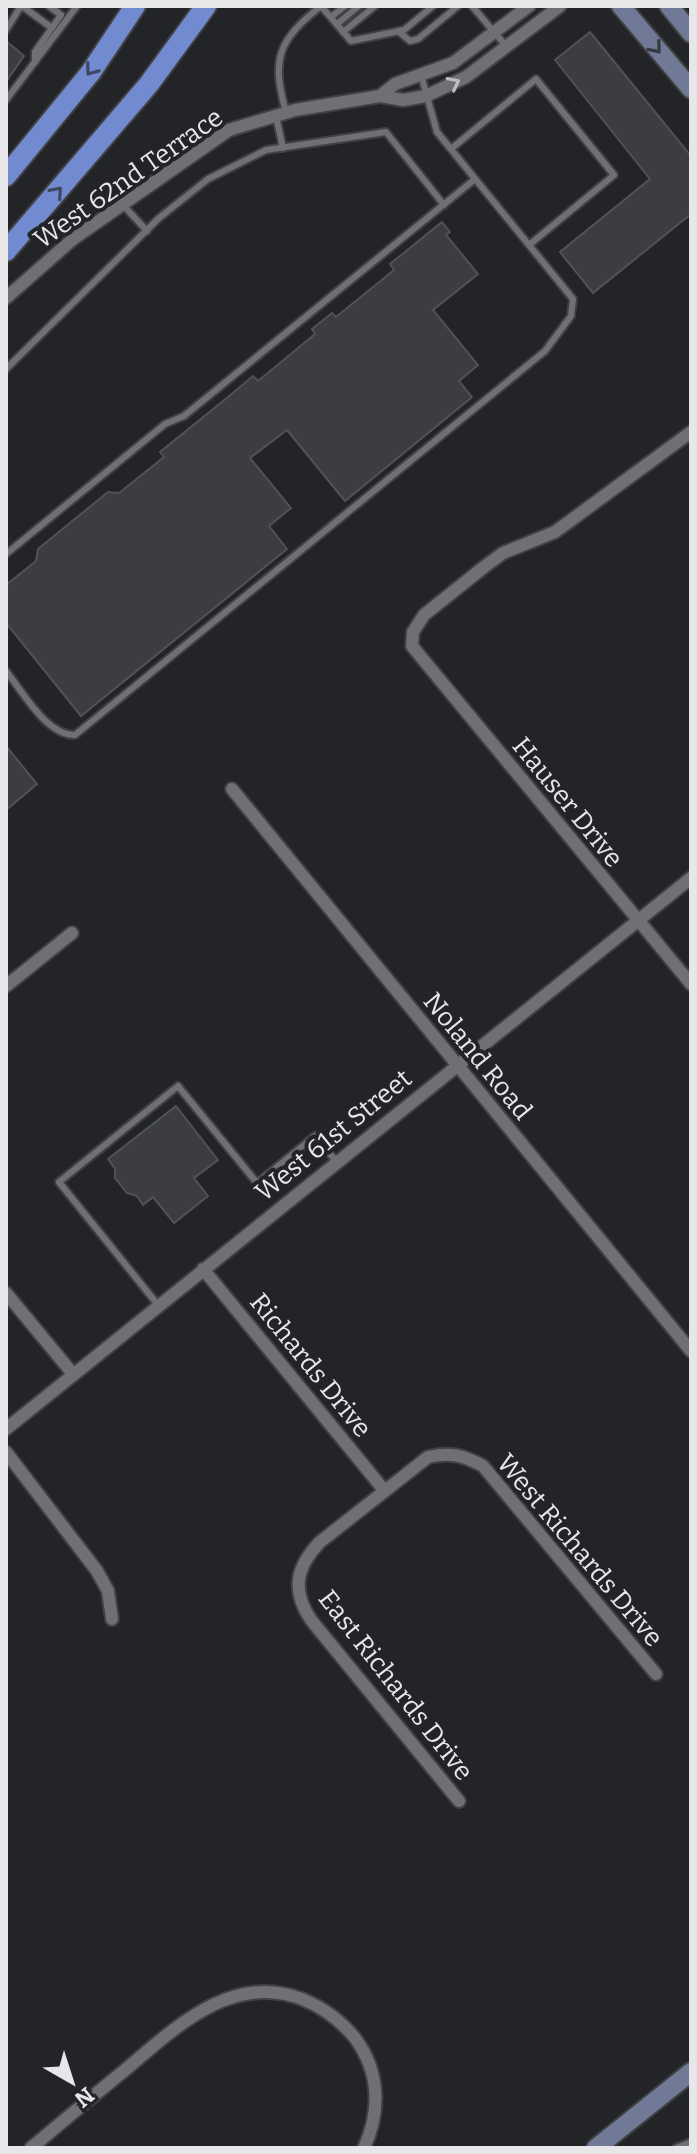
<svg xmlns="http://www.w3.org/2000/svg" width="697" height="2154" font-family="Bitter,serif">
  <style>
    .building { fill: #3c3d40; stroke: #505255; stroke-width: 2 }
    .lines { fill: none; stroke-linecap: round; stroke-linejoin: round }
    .service-casing { stroke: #414144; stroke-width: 10 }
    .minor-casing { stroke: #414144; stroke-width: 16 }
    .secondary-casing { stroke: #414144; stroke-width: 22 }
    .trunk-casing { stroke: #414144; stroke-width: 24 }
    .service { stroke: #6f7073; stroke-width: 6 }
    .minor { stroke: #6f7073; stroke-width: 12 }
    .secondary { stroke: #707a96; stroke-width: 18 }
    .trunk { stroke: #728acf; stroke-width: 20 }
    .oneway { stroke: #363a43 }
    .oneway2 { stroke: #3f4862 }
    .oneway3 { stroke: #bdbdc0 }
    .labels { text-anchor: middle; stroke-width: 8; stroke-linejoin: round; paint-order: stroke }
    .street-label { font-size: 26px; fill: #e7e7e9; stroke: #232427 }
  </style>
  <rect width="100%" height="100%" fill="#232427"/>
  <path class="building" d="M590,32L691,156V214L593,293L560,252L650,179L555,60Z
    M6,41L24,56L6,82Z
    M442,222L450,232L446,235L478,274L433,310L478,365L459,381L472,397L345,501L287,430L250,458L291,508L269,526L287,549L81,716L6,623V585L36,561L38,549L108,492L119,493L164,457L160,452L228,397L253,376L258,381L315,334L312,329L332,313L336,317L394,270L390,264Z
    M6,746L37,784L6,810Z
    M176,1106L218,1160L194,1178L208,1196L174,1223L153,1197L143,1205L137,1196L127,1193L115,1178V1169L108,1159Z"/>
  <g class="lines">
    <defs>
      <path id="service" d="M22,6L52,28
        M472,6L506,46
        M331,17L345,6
        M337,24L359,6
        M6,30L21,6
        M398,31L410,41L418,39L458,6
        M343,32L375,6
        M35,62V52L61,15L49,6
        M6,100L77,6
        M286,112C271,59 278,40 321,6L351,41L404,30L433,6
        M276,116L283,148
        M451,149L536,79L614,175L529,245
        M123,205L147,231
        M6,369L159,218L208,179L266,150L386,132L444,205
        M6,554L165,424L184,416L475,179
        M6,671C23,692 46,735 75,735L545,351L571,316L573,299L437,132L421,75
        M158,1305L59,1182L178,1086L257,1183L315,1136L336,1161
        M676,2148L691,2142"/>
      <path id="minor" d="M380,96L395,84L453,63L529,6
        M6,298L73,239L229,130L295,110L380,96L403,100L426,96L466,77L560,6
        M691,432L555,532L503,553L484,567L424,615L413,632L412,646L691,984
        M232,789L691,1351
        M6,986L72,933
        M203,1269L384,1490
        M6,1293L73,1374
        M6,1429L691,878
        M6,1452L97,1571L108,1591L112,1619
        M459,1801L311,1620C291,1590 296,1567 320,1542L428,1457C450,1452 463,1455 483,1466L656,1674
        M31,2148C62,2122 93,2096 125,2070C175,2028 231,1972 302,1999C322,2007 341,2021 355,2038C380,2072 381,2111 364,2148"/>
      <path id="secondary" d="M621,6L691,89
        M669,6L691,33
        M596,2148L691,2072"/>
      <path id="trunk" d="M6,176L91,72L135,6
        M6,251L149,84L206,6"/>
    </defs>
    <use href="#service" class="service-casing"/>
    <use href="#minor" class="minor-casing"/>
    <use href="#secondary" class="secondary-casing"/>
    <use href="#trunk" class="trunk-casing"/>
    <use href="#service" class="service"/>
    <use href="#minor" class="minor"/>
    <use href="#secondary" class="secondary"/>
    <use href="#trunk" class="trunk"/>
  </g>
  <defs><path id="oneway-chevron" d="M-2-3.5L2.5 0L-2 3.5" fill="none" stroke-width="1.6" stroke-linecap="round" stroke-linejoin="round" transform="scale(2)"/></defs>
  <use class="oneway" href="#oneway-chevron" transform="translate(656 48) rotate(50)"/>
  <g class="oneway2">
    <use href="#oneway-chevron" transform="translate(91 70) rotate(126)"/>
    <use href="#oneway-chevron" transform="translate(57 192) rotate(-49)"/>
  </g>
  <use class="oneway3" href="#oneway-chevron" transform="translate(454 83) rotate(-27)"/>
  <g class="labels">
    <g class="street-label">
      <text transform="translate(128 178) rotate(-35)" y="9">West 62nd Terrace</text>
      <text transform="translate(568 802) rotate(51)" y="9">Hauser Drive</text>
      <text transform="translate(478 1056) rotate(51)" y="9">Noland Road</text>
      <text transform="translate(333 1135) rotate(-39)" y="9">West 61st Street</text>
      <text transform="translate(311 1365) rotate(51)" y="9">Richards Drive</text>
      <text transform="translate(580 1550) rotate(50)" y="9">West Richards Drive</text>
      <text transform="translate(396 1685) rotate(52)" y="9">East Richards Drive</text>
    </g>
  </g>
  <rect width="697" height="2154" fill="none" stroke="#e7e7e9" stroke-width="16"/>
  <g transform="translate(72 2082) rotate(141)" stroke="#232427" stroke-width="6" paint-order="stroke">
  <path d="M0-6L14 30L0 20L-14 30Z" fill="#e7e7e9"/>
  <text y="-12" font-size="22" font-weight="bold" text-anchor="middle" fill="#e7e7e9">N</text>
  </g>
</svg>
